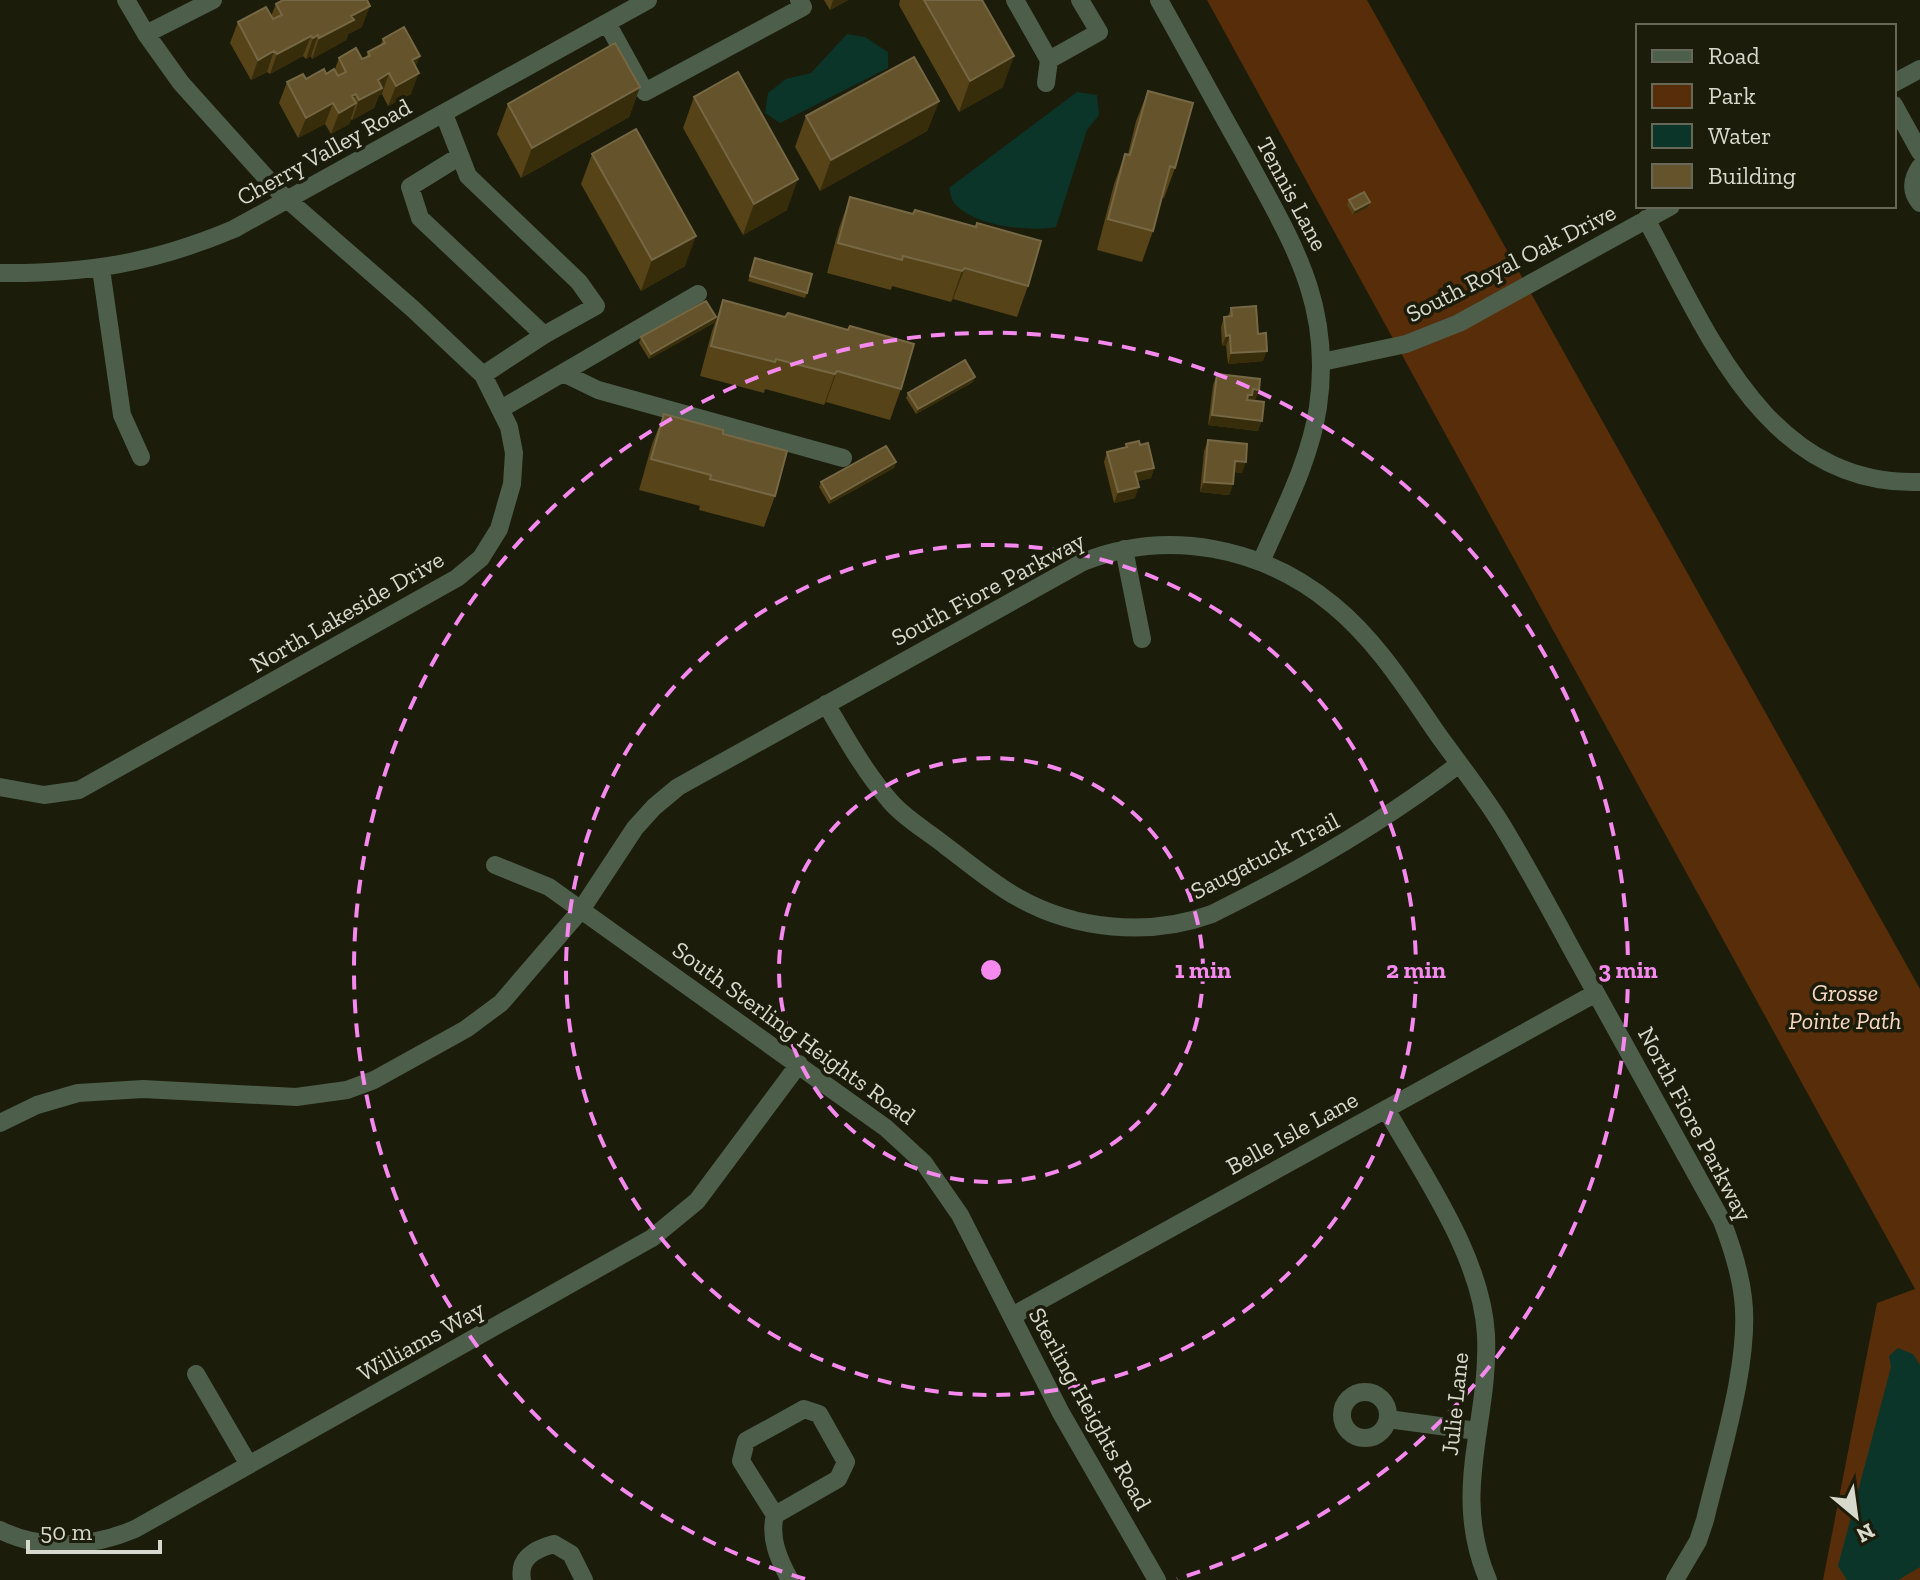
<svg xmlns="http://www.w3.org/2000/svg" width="1920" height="1580" font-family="'Zilla Slab',serif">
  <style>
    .green { fill: #572d0a }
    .water { fill: #0c3529 }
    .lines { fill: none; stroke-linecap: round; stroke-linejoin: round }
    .minor { stroke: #4d5e4b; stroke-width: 18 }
    .wall { fill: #564318 }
    .shaded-wall { fill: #382d0a }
    .building { fill: #64532b; stroke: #766844; stroke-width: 2 }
    .ring { fill: none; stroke: #f589ee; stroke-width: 4; stroke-dasharray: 14 10 }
    .labels { text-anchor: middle; stroke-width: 7; stroke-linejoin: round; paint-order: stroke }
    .street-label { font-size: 24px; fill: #d7d9cd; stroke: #1b1c0a }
    .park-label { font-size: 24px; font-style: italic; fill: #f9d9c4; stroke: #1b1c0a }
    .centre { fill: #f589ee; stroke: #1b1c0a; stroke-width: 4 }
    .ring-label { font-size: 24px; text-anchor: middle; font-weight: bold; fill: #f589ee; stroke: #1b1c0a; stroke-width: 7; stroke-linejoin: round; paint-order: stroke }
  </style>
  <rect width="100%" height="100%" fill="#1b1c0a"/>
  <path class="green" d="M1207,0H1367L1920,989V1580H1823L1877,1303L1915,1289Z"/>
  <path class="water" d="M847,34L865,37L888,52V68L780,123L765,113L768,93L786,79L811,73Z
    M1077,92L1097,95L1099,115L1087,130L1056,227C1029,232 977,226 957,206C952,202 951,195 949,188Z
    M1898,1348L1913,1354L1920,1365V1567L1898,1580H1847L1838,1566L1891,1367L1889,1356Z"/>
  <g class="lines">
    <path class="minor" d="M1015,0L1049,60L1099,32L1080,0
      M1159,0C1188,52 1216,104 1245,155C1292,242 1333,304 1318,407C1310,461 1282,513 1261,562
      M607,23L645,92L803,7L799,0
      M146,34L213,0
      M1046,83L1049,60
      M1894,83L1920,69
      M1894,105L1920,152
      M444,114L468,176L579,282L596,306L544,335L420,218L410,187L460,156
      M1920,167C1912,179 1910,191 1920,203
      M1646,219C1708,332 1766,487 1920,482
      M101,269L122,415L141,457
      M0,273C87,274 153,263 234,229L648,0
      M1322,362L1406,344L1459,323L1671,206
      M563,373L598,390L843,458
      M483,375L544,335
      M501,409L698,294
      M1124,549L1142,639
      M826,704C846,738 864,771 890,801C905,819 929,832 947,847C970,864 992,883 1017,897C1075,930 1149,937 1212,914C1299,871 1382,823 1459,764
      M0,787L44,795L79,790L457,578L481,558L499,529L512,484L514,453L509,427L483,375L413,309L280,193L181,83L146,34L126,0
      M495,865L549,887L886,1128L924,1163L960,1215L1061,1413L1157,1580
      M1386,1109C1423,1175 1482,1257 1486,1335C1490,1423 1450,1491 1488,1580
      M0,1123L37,1105L78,1093L143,1089L296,1097L347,1090L374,1080L466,1029L501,1003L581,910L635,828L654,807L678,787L1083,562C1168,528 1263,547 1333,605C1377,641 1407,690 1439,736C1460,765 1483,794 1502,825C1528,868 1552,913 1576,957C1625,1045 1674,1133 1722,1221C1732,1247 1740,1271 1743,1298C1751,1360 1720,1457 1705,1520L1698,1541L1675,1580
      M1012,1316L1596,993
      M196,1374L249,1465
      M1342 1415a23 23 0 1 1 46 0a23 23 0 1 1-46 0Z
      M1388,1419L1477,1431
      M775,1515L838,1479L846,1462L819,1414L804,1409L746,1441L741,1461L775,1515C769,1538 779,1560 790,1580
      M0,1530C42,1551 93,1547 135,1529L652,1238L697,1201L799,1064
      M522,1580C518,1558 535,1549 554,1544L571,1554L584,1580"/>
  </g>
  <path class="wall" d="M824,0H848L830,10Z
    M900,0H982L1003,87L959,112L899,5Z
    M276,4L362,27L348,34L346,40L312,59L311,56L306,59L303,56L270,74L267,72L251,80L230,43L238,22L271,16Z
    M383,39L420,56L415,67L411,94L388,106L382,94L379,95L374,108L352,120L351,119L349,124L331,134L325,124L298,138L279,103L287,82L326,74L335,69L339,58L362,59L366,57L368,52L380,46Z
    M640,87L629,117L521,178L497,134L508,104Z
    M1148,91L1175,168L1164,198L1162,197L1153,231L1142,262L1097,250L1114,184L1125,154H1128L1136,121Z
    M694,97L787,210L743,235L683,128Z
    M939,101L927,131L820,191L795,147L806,116Z
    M592,154L685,266L641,291L581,184Z
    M850,197L913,214L1028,286L1017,317L953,299L951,302L892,286L891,290L827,273L839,228Z
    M1349,200L1370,202L1368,207L1353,215L1347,205Z
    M755,258L807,293L805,298L748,281Z
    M723,300L901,389L890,420L826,402L824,405L765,389L764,393L700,376L712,331Z
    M1231,308L1258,334L1263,361L1228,364L1226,346H1222L1221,327L1224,317L1228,316Z
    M716,317L714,323L649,359L639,343L641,337Z
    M1217,374L1259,390L1255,400L1250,401L1258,431L1208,425L1213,385Z
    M975,377L973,382L916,414L906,398L908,393Z
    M664,414L723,434L775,496L764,527L699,510L700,506L639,490L652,444Z
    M1208,440L1242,473L1234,472L1233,484L1229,495L1200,492L1204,451Z
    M1126,444L1140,445L1154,468L1151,478L1137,481L1135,498L1114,503L1104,462L1107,452L1125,447Z
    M896,462L894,468L829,504L819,487L821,482Z"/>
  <path class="shaded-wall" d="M833,0H848L830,10Z
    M370,6L362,27L348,34L346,40L312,59L319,38L351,16Z
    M318,35L311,56L306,59L313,38Z
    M311,36L303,56L270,74L277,54Z
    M274,51L267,72L251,80L258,60Z
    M420,56L412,76V60Z
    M1014,56L1003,87L959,112L970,81Z
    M389,73L382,94L379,95L374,108L352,120L359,100L378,80Z
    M419,73L411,94L388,106L396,86Z
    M640,87L629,117L521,178L532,148Z
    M356,94L351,106L356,103L349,124L331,134L339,113L352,96Z
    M939,101L927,131L820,191L831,160Z
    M333,103L325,124L298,138L306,118Z
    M798,179L787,210L743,235L754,204Z
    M1370,202L1368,207L1353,215L1355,210Z
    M696,236L685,266L641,291L652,260Z
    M965,268L953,299L951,302L962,271Z
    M716,317L714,323L649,359L651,354Z
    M1230,335L1226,346H1222L1226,336Z
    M1267,351L1263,361L1228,364L1231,353Z
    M837,371L826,402L824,405L835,374Z
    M975,377L973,382L916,414L918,409Z
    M1253,389L1259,390L1255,400H1251L1248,406L1244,405L1248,395Z
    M1212,415L1262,421L1258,431L1208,425Z
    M1235,461L1246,462L1242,473L1231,472Z
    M896,462L894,468L829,504L831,499Z
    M1154,468L1151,478L1131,483L1135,472Z
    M1204,482L1233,484L1229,495L1200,492Z
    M1139,487L1135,498L1114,503L1118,492Z"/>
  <path class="building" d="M283,0H367L370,6L351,16L354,20L319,38L318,35L313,38L311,36L277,54L274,51L258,60L238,22L266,7L273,19L282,15L276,4Z
    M924,0H982L1014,56L970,81Z
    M404,27L420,56L412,60L419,73L396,86L389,73L378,80L382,88L359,100L356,94L352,96L356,103L339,113L333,103L306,118L287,82L303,74L306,79L324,69L326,74L334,69L338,76L346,72L339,58L356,48L362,59L370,56L368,52L385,43L383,39Z
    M615,43L640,87L532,148L508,104Z
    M914,57L939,101L831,160L806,116Z
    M738,72L798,179L754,204L694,97Z
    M1148,91L1193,103L1175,168L1170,166L1153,231L1108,219L1125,154L1130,155Z
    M636,129L696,236L652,260L592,154Z
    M1364,192L1370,202L1355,210L1349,200Z
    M850,197L913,214L915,210L976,227L977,223L1041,241L1028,286L965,268L962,271L903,256L902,260L838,243Z
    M755,258L812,274L807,293L750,276Z
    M723,300L785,317L788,313L848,330L850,326L914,344L901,389L837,371L835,374L776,359L775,362L711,346Z
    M706,301L716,317L651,354L641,337Z
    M1256,306L1258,334L1266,333L1267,351L1231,353L1230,335L1226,336L1224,317L1232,316L1231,308Z
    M965,360L975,377L918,409L908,393Z
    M1217,374L1260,379L1259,390L1253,389L1252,395H1248L1247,400L1264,402L1262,421L1212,415Z
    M664,414L723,430V434L787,451L775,496L710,479L711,475L651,459Z
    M1208,440L1247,444L1246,462L1235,461L1233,484L1204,482Z
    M1139,441L1140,445L1148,443L1154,468L1135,472L1139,487L1118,492L1107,452L1127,447L1126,444Z
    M886,446L896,462L831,499L821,482Z"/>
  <g class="ring">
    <circle cx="991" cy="970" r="212"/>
    <circle cx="991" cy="970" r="425"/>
    <path d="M805 1579A637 637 0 1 1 1177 1579"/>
  </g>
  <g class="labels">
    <g class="street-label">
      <text transform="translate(324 152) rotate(-29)" y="8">Cherry Valley Road</text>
      <text transform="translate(1292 194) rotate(62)" y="8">Tennis Lane</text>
      <text transform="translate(1511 263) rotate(-27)" y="8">South Royal Oak Drive</text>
      <text transform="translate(988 589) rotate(-28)" y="8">South Fiore Parkway</text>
      <text transform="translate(347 612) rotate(-30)" y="8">North Lakeside Drive</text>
      <text transform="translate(1265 856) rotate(-27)" y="8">Saugatuck Trail</text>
      <text transform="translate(794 1033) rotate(36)" y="8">South Sterling Heights Road</text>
      <text transform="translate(1695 1124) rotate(62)" y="8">North Fiore Parkway</text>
      <text transform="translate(1292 1133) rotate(-29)" y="8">Belle Isle Lane</text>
      <text transform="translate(421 1341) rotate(-29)" y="8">Williams Way</text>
      <text transform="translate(1455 1404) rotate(-84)" y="8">Julie Lane</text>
      <text transform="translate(1090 1409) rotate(61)" y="8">Sterling Heights Road</text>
    </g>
    <g class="park-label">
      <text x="1845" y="1001">Grosse<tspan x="1845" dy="28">Pointe Path</tspan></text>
    </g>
  </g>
  <circle cx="991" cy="970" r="12" class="centre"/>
  <g class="ring-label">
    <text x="1203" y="978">1 min</text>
    <text x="1416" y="978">2 min</text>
    <text x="1628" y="978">3 min</text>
  </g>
  <rect x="1636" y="24" width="260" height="184" fill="#1b1c0a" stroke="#666858" stroke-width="2"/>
  <rect x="1652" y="50" width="40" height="12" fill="#4d5e4b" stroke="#666858" stroke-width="2"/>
  <text x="1708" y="64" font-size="24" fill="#d7d9cd">Road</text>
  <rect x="1652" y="84" width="40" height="24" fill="#572d0a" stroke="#666858" stroke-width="2"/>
  <text x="1708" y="104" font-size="24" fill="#d7d9cd">Park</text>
  <rect x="1652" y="124" width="40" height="24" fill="#0c3529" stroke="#666858" stroke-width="2"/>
  <text x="1708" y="144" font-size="24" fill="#d7d9cd">Water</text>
  <rect x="1652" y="164" width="40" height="24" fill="#64532b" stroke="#666858" stroke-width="2"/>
  <text x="1708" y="184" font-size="24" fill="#d7d9cd">Building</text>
  <g transform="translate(1856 1516) rotate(151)" stroke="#1b1c0a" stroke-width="6" paint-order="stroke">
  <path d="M0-6L14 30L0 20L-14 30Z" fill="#d7d9cd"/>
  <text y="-12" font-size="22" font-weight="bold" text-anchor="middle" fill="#d7d9cd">N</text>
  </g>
  <path d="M28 1540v12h132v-12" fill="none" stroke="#d7d9cd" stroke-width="4"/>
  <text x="40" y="1540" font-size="24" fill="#d7d9cd" stroke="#1b1c0a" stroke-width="6" paint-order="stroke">50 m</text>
</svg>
